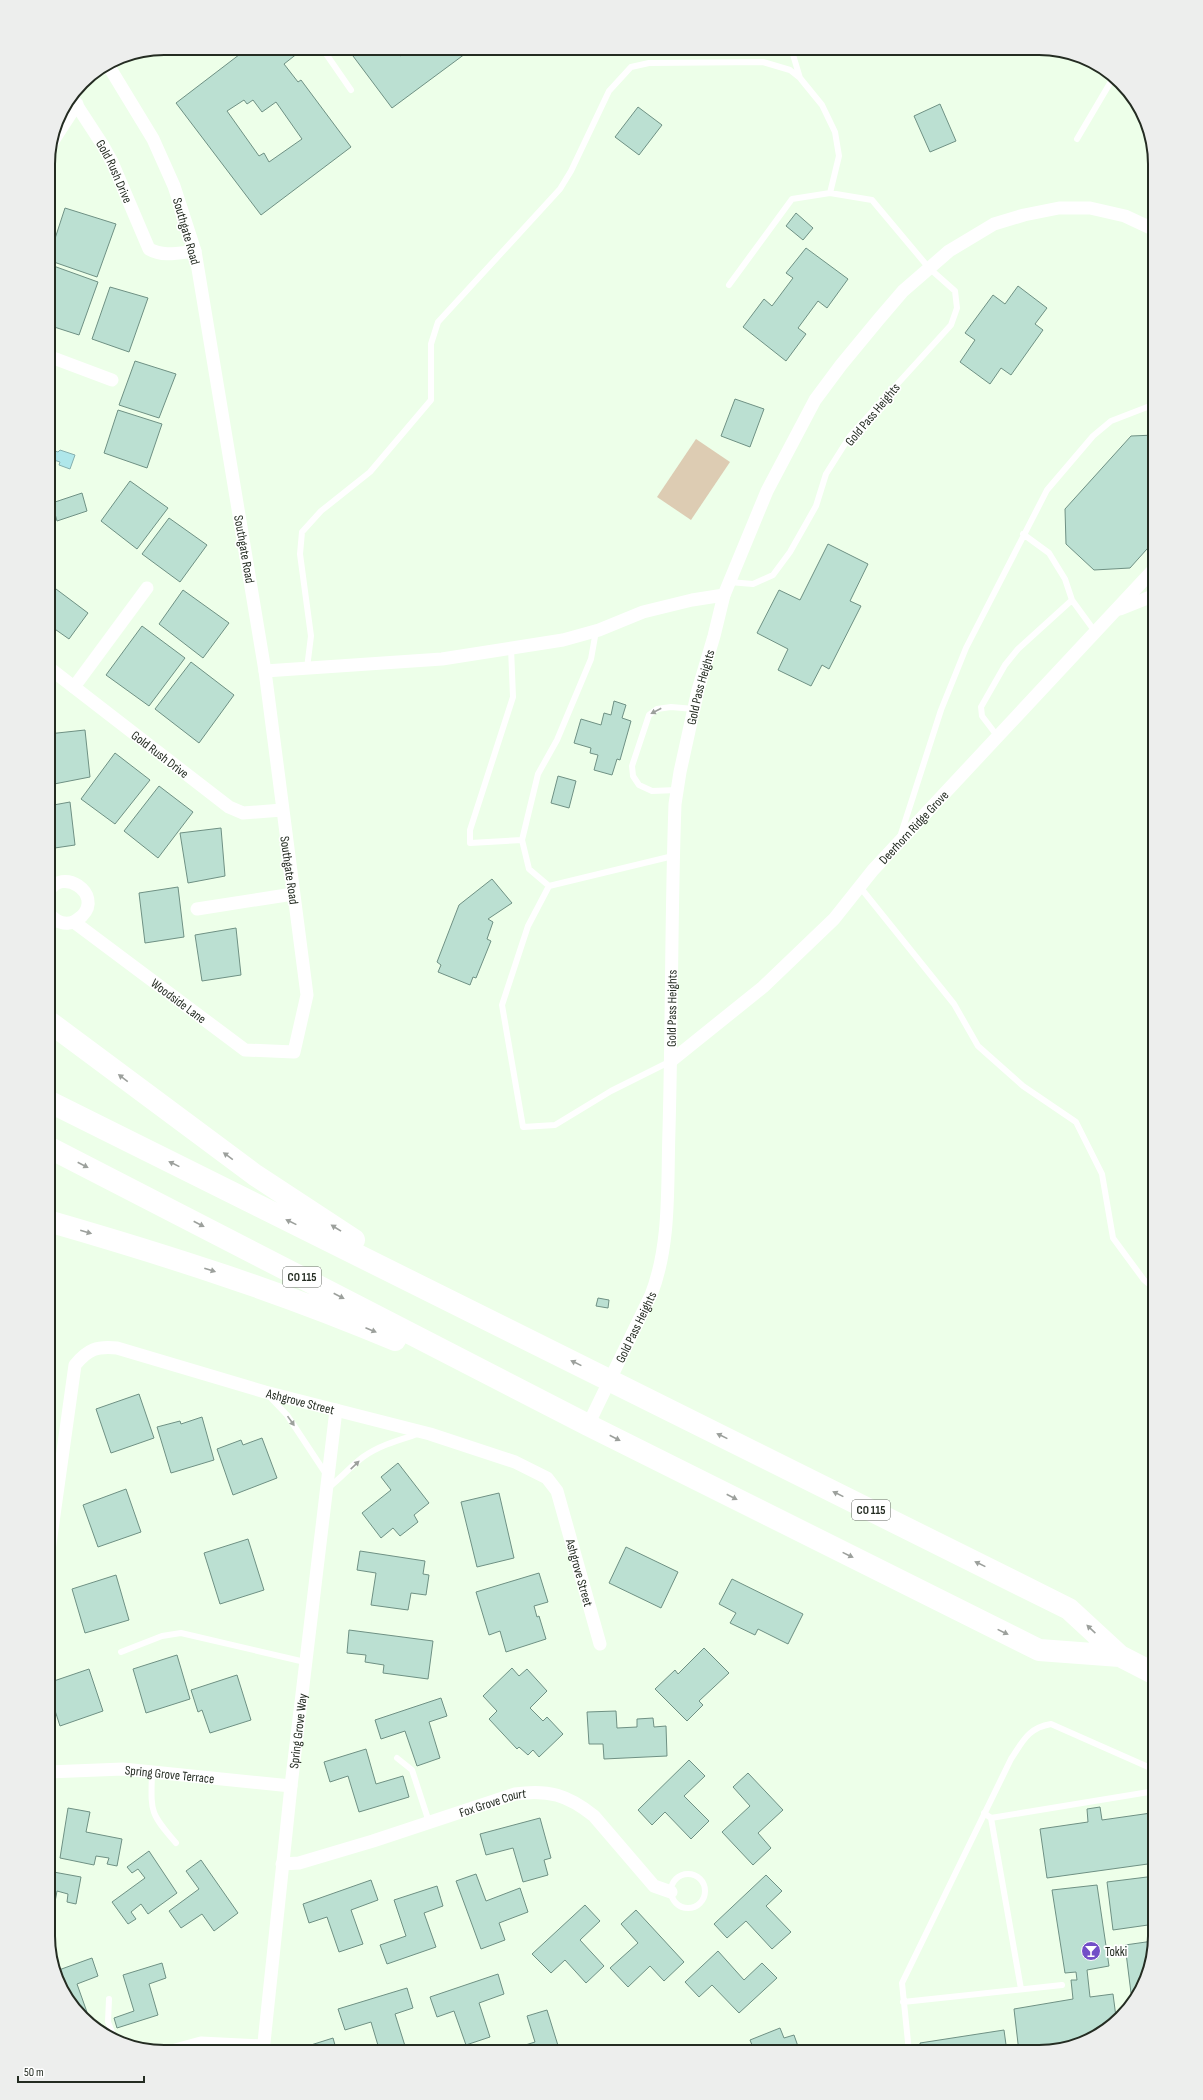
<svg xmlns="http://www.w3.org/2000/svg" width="1203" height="2100" font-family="'Sofia Sans Condensed',sans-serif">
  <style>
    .green { fill: #ddccb3 }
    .water { fill: #afe7ea; stroke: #85afae }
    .building { fill: #bbe0d2; stroke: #6f9184; fill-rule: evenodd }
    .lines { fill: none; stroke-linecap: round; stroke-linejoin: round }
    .service { stroke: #fff; stroke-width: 6 }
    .minor { stroke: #fff; stroke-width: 13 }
    .trunk { stroke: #fff; stroke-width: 22 }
    .oneway { fill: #9ca09c }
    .labels { text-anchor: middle; stroke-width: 3.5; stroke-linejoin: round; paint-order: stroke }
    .shield { fill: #fff; stroke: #666b64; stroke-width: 1 }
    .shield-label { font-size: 12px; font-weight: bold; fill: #242c22 }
    .street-label { font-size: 13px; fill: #242c22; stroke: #fff }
    .poi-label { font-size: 13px; fill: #242c22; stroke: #fff; text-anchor: start }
    .rim { fill: none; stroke: #242c22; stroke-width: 2 }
  </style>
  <rect width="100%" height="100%" fill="#edffe9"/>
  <path class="green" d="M696,439L730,462L691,520L657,497Z"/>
  <path class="water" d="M49,449L58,452L60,450L75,455L70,469L59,465L60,462L54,460L52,467L55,468L49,485Z"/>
  <path class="building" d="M248,48H294L298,53L284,64L298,82L301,80L351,147L261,215L176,103ZM244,100L247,104L253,100L262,112L276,102L302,139L269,162L264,153L259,156L227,111Z
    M347,48H394L400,56L411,48H473L392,108Z
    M940,104L956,141L930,152L914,116Z
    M638,107L662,125L639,155L615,137Z
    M65,208L116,224L97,277L48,260Z
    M796,213L813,228L803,240L786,226Z
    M806,248L848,279L827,308L818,301L798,328L806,334L786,361L743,327L764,299L772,306L793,278L786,273Z
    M48,264L98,282L79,335L48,325Z
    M1018,286L1047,308L1035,324L1043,330L1011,375L1001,368L990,384L960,362L975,340L965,333L993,295L1005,304Z
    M110,287L148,298L129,352L92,339Z
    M135,361L176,374L159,418L119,405Z
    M735,399L764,409L750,447L721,436Z
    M118,410L162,424L147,468L104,453Z
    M1155,435V540L1130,568L1094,570L1066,544L1065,509L1131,436Z
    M130,481L168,508L137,549L101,521Z
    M82,493L87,511L57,521L52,503Z
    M169,518L207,545L180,582L142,554Z
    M828,544L868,564L850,601L861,606L829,669L822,665L811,686L778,670L788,649L757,633L779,590L800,600Z
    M48,583L88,613L69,639L49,625L52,620L48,617Z
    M183,590L229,623L203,658L159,624Z
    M142,626L185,658L149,706L106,675Z
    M191,662L234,695L199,743L155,709Z
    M614,701L626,705L622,718L631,721L620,760L617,759L612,775L594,770L598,755L590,753L591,748L574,743L581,719L601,725L604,713L611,715Z
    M85,730L90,777L49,785L48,734Z
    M115,753L150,780L115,824L81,799Z
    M558,776L576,781L569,808L551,803Z
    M159,786L193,812L158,858L124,831Z
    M70,802L75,845L48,849V806Z
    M221,828L225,876L188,883L180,833Z
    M492,879L512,903L488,919L493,922L487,939L491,941L476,978L473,977L470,985L438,972L441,965L437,962L459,905Z
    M178,887L184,937L145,943L139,893Z
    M236,928L241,975L202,981L195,935Z
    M598,1298L609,1300L608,1308L596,1306Z
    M139,1394L154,1438L111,1453L96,1409Z
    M202,1417L214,1460L171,1473L157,1427L180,1421L181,1424Z
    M262,1438L277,1478L233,1495L217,1449L241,1440L243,1445Z
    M398,1463L429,1503L414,1515L418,1522L400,1536L393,1528L381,1538L362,1513L391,1490L381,1477Z
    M126,1489L141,1532L98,1547L83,1505Z
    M499,1493L514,1558L477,1567L461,1502Z
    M248,1539L264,1590L220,1604L204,1553Z
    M626,1547L678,1572L661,1608L609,1583Z
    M360,1551L425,1561L423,1574L429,1575L426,1595L411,1593L408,1610L371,1605L376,1573L357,1570Z
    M539,1573L548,1602L534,1606L537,1617L539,1616L546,1639L506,1652L500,1631L489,1635L476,1592Z
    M116,1575L129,1620L85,1633L72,1589Z
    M732,1579L803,1614L788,1644L758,1629L755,1635L730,1623L736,1613L719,1604Z
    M349,1630L433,1641L428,1679L383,1673L384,1665L365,1662L366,1655L347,1653Z
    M704,1648L729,1673L699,1701L703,1705L687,1721L655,1689L675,1670L678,1674Z
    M177,1655L190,1699L146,1713L133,1669Z
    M512,1668L519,1676L527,1669L547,1691L530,1708L543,1721L547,1717L563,1734L539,1757L533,1750L528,1755L519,1747L517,1749L489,1719L497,1711L483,1696Z
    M89,1669L103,1711L60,1726L48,1689V1683Z
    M237,1675L251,1720L210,1733L202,1710L198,1712L191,1690Z
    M441,1698L447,1716L429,1722L440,1758L417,1766L405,1731L381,1739L375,1720Z
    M616,1711L617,1728L637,1727V1719L653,1718L654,1727L666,1726L667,1756L604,1759L603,1744H589L587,1712Z
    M366,1749L376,1784L403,1776L409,1797L359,1812L348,1776L330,1782L324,1762Z
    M689,1760L705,1776L684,1796L709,1821L691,1839L665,1812L652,1825L638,1810Z
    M748,1773L783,1810L758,1833L771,1848L753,1865L722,1832L750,1806L733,1787Z
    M1100,1807L1102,1820L1151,1813L1155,1844V1863L1047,1878L1040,1829L1088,1822L1087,1809Z
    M68,1808L90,1812L86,1832L122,1839L117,1866L107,1864L109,1858L96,1856L94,1865L60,1858Z
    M540,1818L551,1858L544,1860L548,1875L523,1882L513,1848L486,1855L480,1834Z
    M48,1848L55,1849L53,1859L48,1858Z
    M149,1851L177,1893L148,1914L141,1904L131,1912L136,1919L128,1924L112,1902L145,1878L138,1869L132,1873L127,1867Z
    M201,1860L238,1913L214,1931L202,1914L181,1928L169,1911L199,1889L186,1871Z
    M48,1871L81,1877L76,1904L67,1902L68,1894L57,1891L55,1902L48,1901Z
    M476,1874L486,1901L520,1888L528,1912L499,1923L505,1940L481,1949L456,1881Z
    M766,1875L782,1891L766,1906L791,1932L772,1949L746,1921L727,1938L714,1924Z
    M1155,1876V1924L1113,1930L1107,1882Z
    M371,1880L378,1900L351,1910L363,1944L339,1952L327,1917L309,1923L303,1904Z
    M1097,1885L1109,1966L1087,1970L1090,1997L1113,1994L1116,2017L1090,2040L1039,2052H1019L1014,2009L1073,1999L1071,1980H1077L1076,1972L1065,1973L1052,1890Z
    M437,1886L443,1906L424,1913L436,1947L387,1964L380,1945L406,1936L394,1900Z
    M585,1905L600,1921L580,1940L604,1966L586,1983L565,1960L551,1973L532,1954Z
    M636,1910L684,1962L664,1981L650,1966L628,1987L610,1968L638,1943L621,1924Z
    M1153,1941L1138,1992L1131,1993L1125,1945Z
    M718,1951L744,1980L762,1963L777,1978L739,2013L712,1985L699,1997L685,1982Z
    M92,1958L98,1976L77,1984L88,2015L85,2016L60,1987L56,1971Z
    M162,1963L166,1978L149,1984L158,2015L117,2028L114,2018L134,2011L123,1975Z
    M498,1974L504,1994L479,2003L490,2037L466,2045L454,2011L437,2017L430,1997Z
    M407,1988L413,2008L395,2014L406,2049L397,2052H380L371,2022L345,2030L338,2009Z
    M547,2010L560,2052H503L535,2042L527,2016Z
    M780,2028L784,2038L794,2035L800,2052H749L754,2050L750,2040Z
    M1004,2030L1007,2052H921L920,2043Z
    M333,2038L337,2052H293L292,2051Z"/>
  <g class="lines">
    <path class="service" d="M322,48L351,90
      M791,48L800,78
      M1077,139L1113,78
      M729,285L792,199L830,193L872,200L929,268L955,291L957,308L951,325L850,436L826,474L816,506L790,552L773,575L753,584L729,582
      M1023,534L1049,553L1065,579L1072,600
      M511,648L513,697L470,830V843L522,840L538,774L557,740L591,659L596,631
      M307,668L311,636L300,554L302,532L321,511L370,472L431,400V344L438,322L560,189L571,171L609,91L631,67L649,63L763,62L790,70L800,78L822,105L835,132L839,156L830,193
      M998,737L982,716L981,707L1005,665L1018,649L1072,600L1096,633
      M677,790L652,791L639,785L633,776L632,766L649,715L657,709L671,707L694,709
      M900,837L941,710L966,648L1047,490L1093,436L1111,421L1155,404
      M522,840L529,869L549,886L673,856
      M549,886L528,926L502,1005L523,1127L555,1125L611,1091L671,1061
      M860,887L954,1004L978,1046L1023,1086L1076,1122L1102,1174L1113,1238L1144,1280L1155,1289
      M269,1396L287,1415L326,1474
      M328,1488C340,1479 351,1466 363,1457C380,1445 399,1440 418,1434
      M121,1652L162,1636L181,1633L305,1662
      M397,1758L412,1770L429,1822
      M152,1771C151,1812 149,1812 176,1843
      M984,1813L991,1818L1021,1989
      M991,1818L1155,1791
      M671 1891a17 17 0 1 1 34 0a17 17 0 1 1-34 0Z
      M109,1999L108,2022L114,2037
      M903,2002L1062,1985
      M909,2052L902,1983L1011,1759C1023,1741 1028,1728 1051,1724L1155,1770"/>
    <g class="minor">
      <path id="s1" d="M72,98L102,144L112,162L149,249C163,257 178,253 195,251"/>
      <path d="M49,152L53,141L77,104"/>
      <path d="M48,356L112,380"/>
      <path d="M1120,609L1155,595"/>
      <path id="s2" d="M48,667L229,807L243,813L282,810"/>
      <path d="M265,671L442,659L563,640L599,630L643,612L692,600L724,595"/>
      <path d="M74,687L147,588"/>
      <path d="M197,909L293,894"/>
      <path d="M48,912C53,919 60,924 69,923C74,923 78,919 82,916C104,894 61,865 48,893"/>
      <path id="s3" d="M74,922L245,1050L294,1052L307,995L265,671L195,251L174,186L153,139L108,65"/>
      <path id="s4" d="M671,1061L763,987L834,919L873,870L1155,568"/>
      <path id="s5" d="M588,1425L651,1295C671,1244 667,1184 669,1130C672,1022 671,913 675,804L680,772L698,690L714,636L724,595L767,491L815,400L841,365L879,319L903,291L949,251L994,224L1024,215L1059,208H1090L1125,216L1155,230"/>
      <path id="s6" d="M48,1558L75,1365C88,1349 97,1346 117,1348L265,1392L430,1434L515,1462L547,1478L557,1491L600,1644"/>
      <path id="s7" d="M48,1772L123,1769L291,1786"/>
      <path id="s8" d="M282,1864L299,1863L373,1841L515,1794C548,1789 568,1795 594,1816L654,1886L671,1892"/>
      <path d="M168,2052L201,2043L263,2046"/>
      <path id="s9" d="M263,2052L291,1786L336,1410"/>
    </g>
    <path class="trunk" d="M48,1021L255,1175L354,1240
      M48,1101L1069,1609L1120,1656L1155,1674
      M48,1147L588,1425L1039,1650L1120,1656
      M48,1221C166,1255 282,1292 395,1340"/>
  </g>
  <defs><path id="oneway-solid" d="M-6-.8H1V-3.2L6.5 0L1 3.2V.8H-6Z"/></defs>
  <g class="oneway">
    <use href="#oneway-solid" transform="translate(656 711) rotate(152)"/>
    <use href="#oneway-solid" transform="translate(123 1078) rotate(-143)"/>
    <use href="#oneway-solid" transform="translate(228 1156) rotate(-144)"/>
    <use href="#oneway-solid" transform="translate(174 1164) rotate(-154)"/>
    <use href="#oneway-solid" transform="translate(83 1165) rotate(27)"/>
    <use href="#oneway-solid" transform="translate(291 1222) rotate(-154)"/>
    <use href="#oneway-solid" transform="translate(199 1224) rotate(27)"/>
    <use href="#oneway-solid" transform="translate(336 1228) rotate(-148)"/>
    <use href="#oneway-solid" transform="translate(86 1232) rotate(16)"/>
    <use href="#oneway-solid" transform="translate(210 1270) rotate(18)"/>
    <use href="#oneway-solid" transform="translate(339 1296) rotate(27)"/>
    <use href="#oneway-solid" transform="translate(371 1330) rotate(23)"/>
    <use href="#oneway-solid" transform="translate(576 1363) rotate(-154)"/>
    <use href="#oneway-solid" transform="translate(291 1421) rotate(55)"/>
    <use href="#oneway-solid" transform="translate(722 1436) rotate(-154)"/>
    <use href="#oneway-solid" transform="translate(615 1438) rotate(27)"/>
    <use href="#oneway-solid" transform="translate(355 1465) rotate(-44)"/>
    <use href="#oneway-solid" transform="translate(838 1494) rotate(-154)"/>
    <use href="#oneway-solid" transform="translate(732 1497) rotate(27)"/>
    <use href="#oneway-solid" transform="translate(848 1555) rotate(26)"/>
    <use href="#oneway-solid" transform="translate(980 1564) rotate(-154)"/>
    <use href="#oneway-solid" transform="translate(1091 1629) rotate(-137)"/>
    <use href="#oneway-solid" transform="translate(1003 1632) rotate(26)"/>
  </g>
  <defs>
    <symbol id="bar-disc" viewBox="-11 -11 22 22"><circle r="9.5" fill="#724ec7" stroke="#fff"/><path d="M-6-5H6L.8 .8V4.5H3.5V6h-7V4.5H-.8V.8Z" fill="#fff"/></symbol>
  </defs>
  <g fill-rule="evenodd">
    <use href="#bar-disc" x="1080" y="1940" width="22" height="22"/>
  </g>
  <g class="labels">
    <g class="shield">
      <rect x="283" y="1267" width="38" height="20" rx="3"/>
      <rect x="852" y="1500" width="38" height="20" rx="3"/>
    </g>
    <g class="shield-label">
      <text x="302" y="1281">CO 115</text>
      <text x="871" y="1514">CO 115</text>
    </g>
    <g class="street-label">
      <text dy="5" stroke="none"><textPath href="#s1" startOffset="85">Gold Rush Drive</textPath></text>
      <text transform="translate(187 231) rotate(74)" y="5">Southgate Road</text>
      <text transform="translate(872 414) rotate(-50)" y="5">Gold Pass Heights</text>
      <text transform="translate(245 549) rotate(80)" y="5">Southgate Road</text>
      <text dy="5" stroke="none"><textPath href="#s5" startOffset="757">Gold Pass Heights</textPath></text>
      <text dy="5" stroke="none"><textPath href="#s2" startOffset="142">Gold Rush Drive</textPath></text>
      <text dy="5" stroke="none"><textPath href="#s4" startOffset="338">Deerhorn Ridge Grove</textPath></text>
      <text transform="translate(290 870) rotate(82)" y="5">Southgate Road</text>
      <text dy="5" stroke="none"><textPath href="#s3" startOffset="131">Woodside Lane</textPath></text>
      <text dy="5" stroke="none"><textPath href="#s5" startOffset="433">Gold Pass Heights</textPath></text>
      <text dy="5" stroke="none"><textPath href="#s5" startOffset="109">Gold Pass Heights</textPath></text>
      <text dy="5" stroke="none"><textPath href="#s6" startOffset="434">Ashgrove Street</textPath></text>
      <text dy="5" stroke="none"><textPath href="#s6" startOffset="794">Ashgrove Street</textPath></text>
      <text dy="5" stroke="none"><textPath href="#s9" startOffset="323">Spring Grove Way</textPath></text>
      <text dy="5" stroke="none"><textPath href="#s7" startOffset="122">Spring Grove Terrace</textPath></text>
      <text dy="5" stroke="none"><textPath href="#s8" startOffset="220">Fox Grove Court</textPath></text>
    </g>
    <g class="poi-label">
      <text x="1105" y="1956">Tokki</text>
    </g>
  </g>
  <path d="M0 0H1203V2100H0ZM164 55H1039A109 109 0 0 1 1148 164V1936A109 109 0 0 1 1039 2045H164A109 109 0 0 1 55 1936V164A109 109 0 0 1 164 55Z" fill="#edeeed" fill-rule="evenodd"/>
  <path class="rim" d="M164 55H1039A109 109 0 0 1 1148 164V1936A109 109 0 0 1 1039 2045H164A109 109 0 0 1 55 1936V164A109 109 0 0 1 164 55Z"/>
  <path d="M18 2076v6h126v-6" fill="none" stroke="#242c22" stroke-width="2"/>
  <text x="24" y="2076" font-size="12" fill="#242c22" stroke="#ffffff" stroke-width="3" paint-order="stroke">50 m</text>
</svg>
